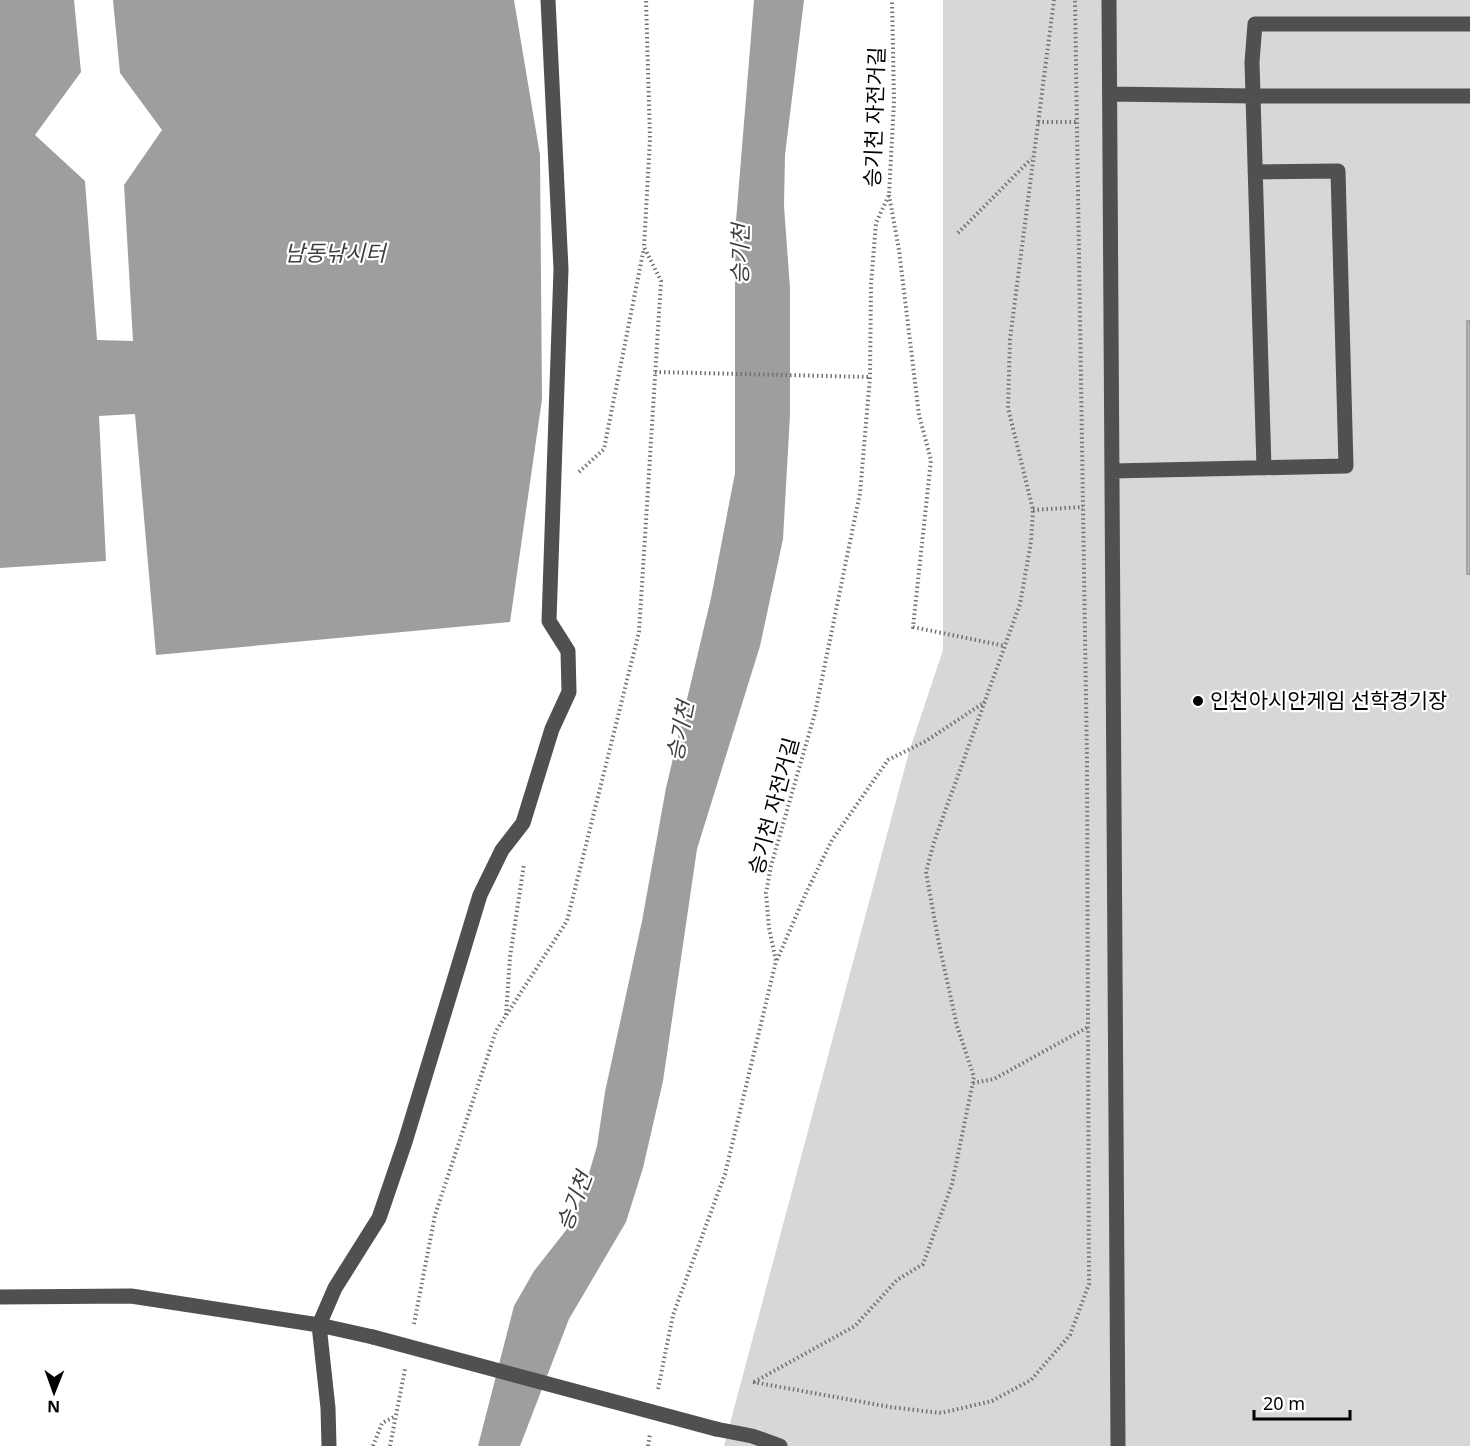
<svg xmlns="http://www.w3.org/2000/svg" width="1470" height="1446" font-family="'Noto Sans','Noto Sans KR',sans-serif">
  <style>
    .green { fill: #d7d7d7 }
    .water { fill: #9e9e9e }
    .building { fill: #c0c0c0; stroke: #949494; stroke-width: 1.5 }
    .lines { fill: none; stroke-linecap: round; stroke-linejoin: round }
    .path { stroke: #727272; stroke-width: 4; stroke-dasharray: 1.5 3; stroke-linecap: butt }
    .minor { stroke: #505050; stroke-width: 15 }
    .minor-bridge { stroke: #505050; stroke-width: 15 }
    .poi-dot { fill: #000; stroke: #fff; stroke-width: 2 }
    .labels { text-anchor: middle; stroke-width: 4.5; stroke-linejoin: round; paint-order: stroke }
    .street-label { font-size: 21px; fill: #000; stroke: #fff }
    .poi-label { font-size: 21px; fill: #000; stroke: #fff; text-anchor: start }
    .water-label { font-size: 22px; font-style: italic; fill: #3f3f3f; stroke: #fff }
  </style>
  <rect width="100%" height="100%" fill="#fff"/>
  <path class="green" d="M943,0H1470V1446H724L909,752L943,650Z"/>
  <path class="water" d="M0,0H74L81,72L35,135L85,181L97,340L133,341L124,185L162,130L120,73L113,0H514L540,155L542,399L510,622L156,655L135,414L99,416L106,561L0,568Z
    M754,0H804L785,155L784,206L790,288V415L783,539L760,646L697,849L663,1081L643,1168L626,1222L569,1319L520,1446H478L514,1306L534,1271L567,1229L583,1194L597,1146L605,1092L642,921L666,788L711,598L735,473V233Z"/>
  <path class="building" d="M1467,321H1470V574H1467Z"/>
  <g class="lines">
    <path class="path" d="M1038,122H1078
      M889,195L899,250L919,415L931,460L913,627L1005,646
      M958,233L1031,159
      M655,372L870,377
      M579,472L604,449L644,248
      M1033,510L1083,507
      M777,960L806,893L832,840L888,760L926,741L985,702
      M506,1015L510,957L524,864
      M973,1083L994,1079L1088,1027
      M414,1324L435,1215L496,1031L567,921L639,632L661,281L644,247L650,139L646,0
      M753,1382L890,1407L941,1413L992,1401L1031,1380L1070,1335L1089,1284L1087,761L1075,0
      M754,1382L855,1326L897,1280L923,1264L952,1184L974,1077L957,1026L939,944L926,872L934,842L1020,604L1031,542L1033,510L1008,408L1010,339L1054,0
      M658,1389L673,1315L725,1174L776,961L769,928L766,893L771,866L815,713L860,493L870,377L871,284L876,223L889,195L894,101L892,0
      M373,1446L382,1423L394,1417
      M390,1446L405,1369
      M648,1446L650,1434"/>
    <path class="minor" d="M1109,0L1118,1446
      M1110,94L1253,96H1470
      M1264,468L1252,62L1255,24H1470
      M1112,471L1346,466L1338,171L1255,172
      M0,1297L131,1296L319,1325L373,1337
      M716,1429L752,1436L780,1446
      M329,1446L328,1408L319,1325L335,1288L379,1218L405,1142L480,895L502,850L523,823L552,729L569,692L568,651L549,621L561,269L548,0"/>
    <path class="minor-bridge" d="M373,1337L716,1429"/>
  </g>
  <circle class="poi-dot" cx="1198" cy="701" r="6"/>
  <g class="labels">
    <g class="street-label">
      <text transform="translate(875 117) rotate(-88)" y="7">승기천 자전거길</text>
      <text transform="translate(774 806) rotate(-75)" y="7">승기천 자전거길</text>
    </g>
    <g class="poi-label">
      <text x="1210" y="708">인천아시안게임 선학경기장</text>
    </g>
    <g class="water-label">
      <text x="335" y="261">남동낚시터</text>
      <text transform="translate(740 254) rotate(-89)" y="8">승기천</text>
      <text transform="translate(680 731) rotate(-79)" y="8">승기천</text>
      <text transform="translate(574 1201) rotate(-69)" y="8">승기천</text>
    </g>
  </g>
  <g transform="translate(54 1392) rotate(181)" stroke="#ffffff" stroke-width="4.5" paint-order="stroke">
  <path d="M0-4.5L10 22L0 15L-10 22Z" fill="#000000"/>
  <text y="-9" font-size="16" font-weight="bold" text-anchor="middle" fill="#000000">N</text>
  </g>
  <path d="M1254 1410v9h96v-9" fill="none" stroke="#000000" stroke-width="3"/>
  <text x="1263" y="1410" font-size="18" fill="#000000" stroke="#ffffff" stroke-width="4.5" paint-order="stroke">20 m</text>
</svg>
